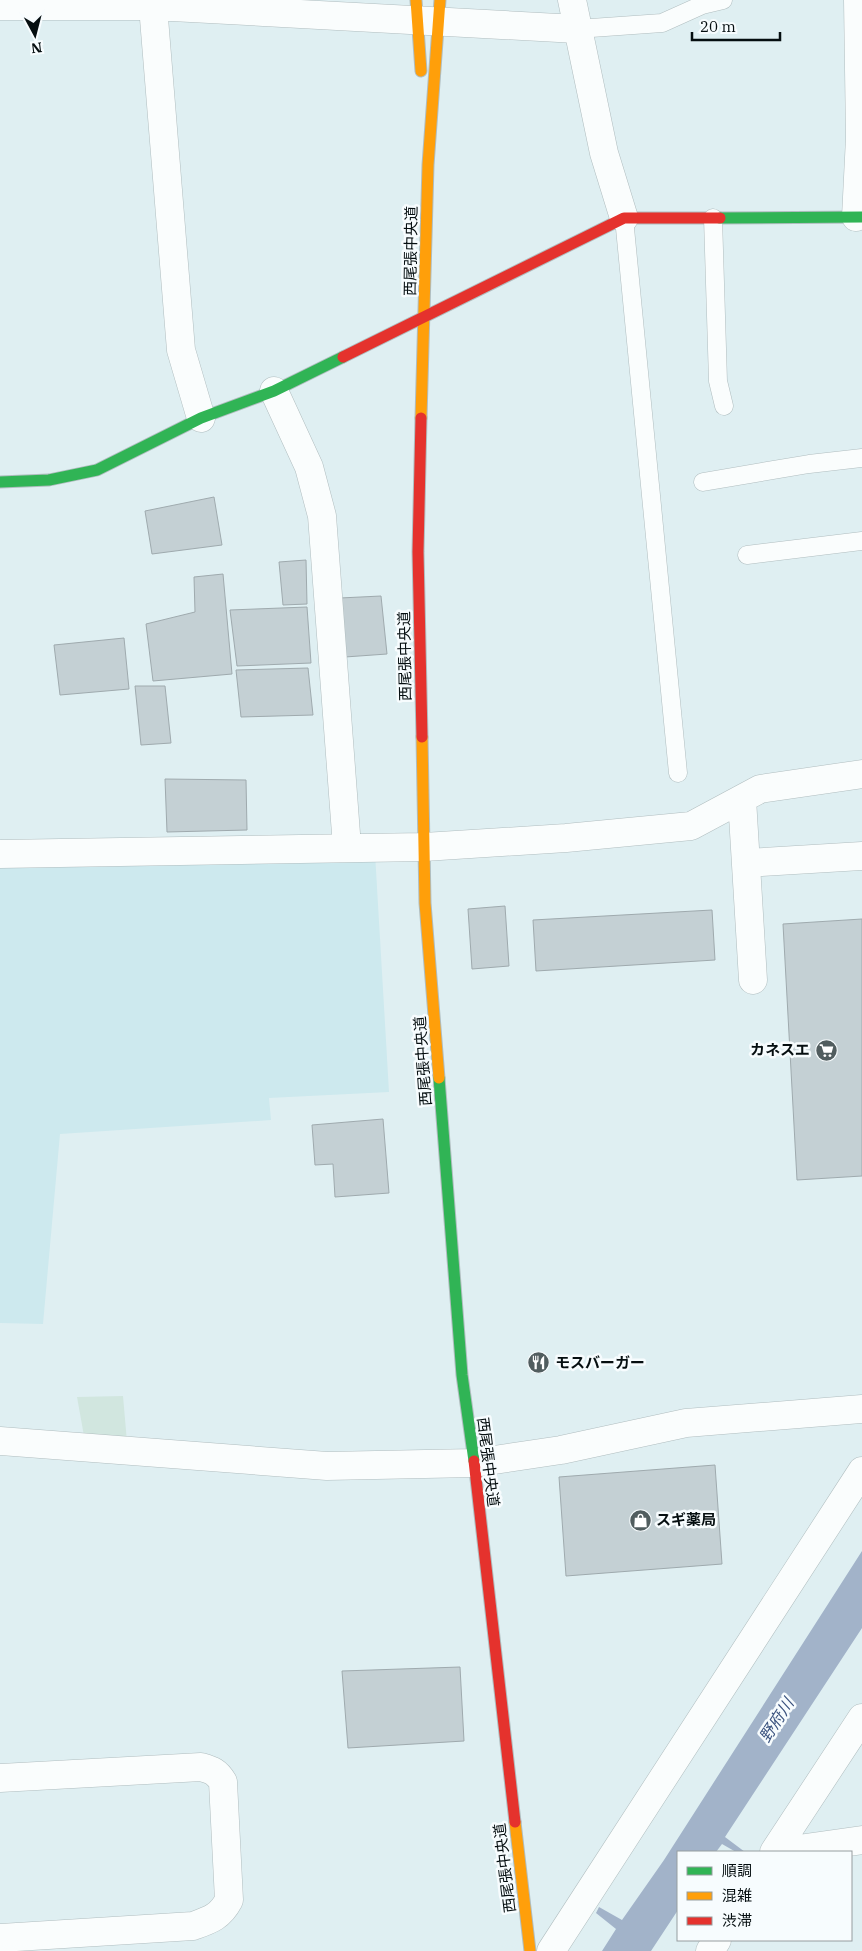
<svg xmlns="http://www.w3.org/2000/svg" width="862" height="1951" font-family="'IBM Plex Serif','Noto Sans JP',serif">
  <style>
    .built { fill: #cde9ee }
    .green { fill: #d1e6df }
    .water { fill: #a2b3c9 }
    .building { fill: #c4d0d4; stroke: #9faaae }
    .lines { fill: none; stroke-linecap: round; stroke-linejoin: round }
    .lane-casing { stroke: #b0bdbf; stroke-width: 19 }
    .street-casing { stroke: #b0bdbf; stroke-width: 29 }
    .fast-casing { stroke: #b0bdbf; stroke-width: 13 }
    .slow-casing { stroke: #b0bdbf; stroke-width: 13 }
    .jam-casing { stroke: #b0bdbf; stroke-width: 13 }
    .lane { stroke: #fafdfd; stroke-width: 18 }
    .street { stroke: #fafdfd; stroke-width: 28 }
    .fast { stroke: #30b455; stroke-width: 11 }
    .slow { stroke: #ff9f0a; stroke-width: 11 }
    .jam { stroke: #e5322d; stroke-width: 11 }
    .labels { text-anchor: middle; stroke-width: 5; stroke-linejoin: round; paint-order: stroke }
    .street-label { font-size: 15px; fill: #050e10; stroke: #f7fcfe }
    .poi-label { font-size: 15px; font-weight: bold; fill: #050e10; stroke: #f7fcfe; text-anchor: start }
    .water-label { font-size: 16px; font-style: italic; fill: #3a527e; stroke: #f7fcfe }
  </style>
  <rect width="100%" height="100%" fill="#dfeff2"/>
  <path class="built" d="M375,853L389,1092L269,1098L271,1120L60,1134L43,1324L0,1323V866Z"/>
  <path class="green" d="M123,1396L127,1442L84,1436L77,1397Z"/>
  <path class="water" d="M862,1551V1628L725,1837L745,1852H736L722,1844L716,1852H678V1910L651,1951H602L616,1929L596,1913L599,1907L622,1920L664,1860Z"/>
  <path class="building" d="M214,497L222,545L152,554L145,511Z
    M306,560L307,604L283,605L279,562Z
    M223,574L232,674L153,681L146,624L195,612L194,577Z
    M381,596L387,654L345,657L340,598Z
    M307,607L311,663L237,666L230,610Z
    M124,638L129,689L60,695L54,645Z
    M308,668L313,715L241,717L236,670Z
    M135,686H165L171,743L141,745Z
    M165,779L246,780L247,830L167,832Z
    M505,906L509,966L472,969L468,909Z
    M712,910L715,960L536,971L533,920Z
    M862,919V1176L797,1180L783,924Z
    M383,1119L389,1193L335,1197L333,1164L315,1165L312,1125Z
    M715,1465L722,1564L566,1576L559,1477Z
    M460,1667L464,1741L348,1748L342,1671Z"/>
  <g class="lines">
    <defs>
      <path id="lane" d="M577,29L662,23L702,5L723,0
        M624,218L678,773
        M713,218L718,381L724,406
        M703,482L809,464L862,458
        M747,555L862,541"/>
      <path id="street" d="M572,0L604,153L624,218
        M0,6H153L577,29
        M153,6L181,350L201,418
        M856,217L860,138L858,0
        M274,391L309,467L322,516L347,847
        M742,799L753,980
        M0,854L424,847L566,838L691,826L760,789L862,774
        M746,863L862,856
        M0,1441L327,1466L474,1463L561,1450L686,1423L862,1409
        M0,1778L201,1767C212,1770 217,1772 223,1782L229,1900C220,1917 210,1920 193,1926L0,1938
        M774,1852L862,1718
        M777,1852L862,1840
        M551,1951L862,1471
        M710,1951L717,1940"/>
      <path id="fast" d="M720,218L862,217
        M0,482L49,480L97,470L201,418L274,391L343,357
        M439,1078L462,1375L474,1461"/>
      <path id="slow" d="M416,0L421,71
        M421,418L428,165L440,0
        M422,737L425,903L439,1078
        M515,1822L530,1951"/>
      <path id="jam" d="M343,357L624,218H720
        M421,418L418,552L422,737
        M474,1461L515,1822"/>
    </defs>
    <use href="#lane" class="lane-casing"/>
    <use href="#street" class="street-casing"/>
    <use href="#fast" class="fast-casing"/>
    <use href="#slow" class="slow-casing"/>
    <use href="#jam" class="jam-casing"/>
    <use href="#lane" class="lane"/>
    <use href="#street" class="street"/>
    <use href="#fast" class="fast"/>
    <use href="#slow" class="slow"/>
    <use href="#jam" class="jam"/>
  </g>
  <defs>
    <symbol id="supermarket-disc" viewBox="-11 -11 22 22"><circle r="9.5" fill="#515d5f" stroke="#f7fcfe"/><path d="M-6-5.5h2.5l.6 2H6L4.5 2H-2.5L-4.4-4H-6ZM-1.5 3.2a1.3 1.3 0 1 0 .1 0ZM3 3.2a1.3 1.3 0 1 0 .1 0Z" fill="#fff"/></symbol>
    <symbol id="restaurant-disc" viewBox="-11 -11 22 22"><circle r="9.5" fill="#515d5f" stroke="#f7fcfe"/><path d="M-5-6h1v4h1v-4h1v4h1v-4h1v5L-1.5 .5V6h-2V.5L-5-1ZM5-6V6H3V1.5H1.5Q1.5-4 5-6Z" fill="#fff"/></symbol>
    <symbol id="shop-disc" viewBox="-11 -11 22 22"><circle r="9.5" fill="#515d5f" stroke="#f7fcfe"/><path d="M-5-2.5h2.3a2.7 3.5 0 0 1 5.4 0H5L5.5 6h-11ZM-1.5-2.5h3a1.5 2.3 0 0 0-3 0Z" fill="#fff"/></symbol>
  </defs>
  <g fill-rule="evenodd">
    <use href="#supermarket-disc" x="814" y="1038" width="25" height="25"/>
    <use href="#restaurant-disc" x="526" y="1350" width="25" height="25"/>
    <use href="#shop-disc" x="628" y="1508" width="25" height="25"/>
  </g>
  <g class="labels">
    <g class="street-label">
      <text transform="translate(411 251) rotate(-89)" y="5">西尾張中央道</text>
      <text transform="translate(405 656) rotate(-91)" y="5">西尾張中央道</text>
      <text transform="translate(423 1061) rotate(-94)" y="5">西尾張中央道</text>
      <text transform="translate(488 1462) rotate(83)" y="5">西尾張中央道</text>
      <text transform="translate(505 1868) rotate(-97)" y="5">西尾張中央道</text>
    </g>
    <g class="poi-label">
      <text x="810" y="1055" text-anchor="end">カネスエ</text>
      <text x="555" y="1368">モスバーガー</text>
      <text x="656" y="1525">スギ薬局</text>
    </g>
    <g class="water-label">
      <text transform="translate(776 1720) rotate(-57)" y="6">野府川</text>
    </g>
  </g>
  <rect x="677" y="1851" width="175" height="90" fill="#f7fcfe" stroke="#969d9f"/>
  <rect x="687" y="1867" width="25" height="8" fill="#30b455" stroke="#969d9f"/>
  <text x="722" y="1876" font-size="15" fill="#050e10">順調</text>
  <rect x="687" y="1892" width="25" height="8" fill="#ff9f0a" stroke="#969d9f"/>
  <text x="722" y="1901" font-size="15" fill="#050e10">混雑</text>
  <rect x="687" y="1917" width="25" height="8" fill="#e5322d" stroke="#969d9f"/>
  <text x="722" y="1926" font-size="15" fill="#050e10">渋滞</text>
  <g transform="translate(35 35) rotate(173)" stroke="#f7fcfe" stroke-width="4" paint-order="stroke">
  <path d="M0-4L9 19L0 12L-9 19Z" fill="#050e10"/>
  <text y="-8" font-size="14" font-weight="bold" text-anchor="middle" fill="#050e10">N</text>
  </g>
  <path d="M692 32v8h88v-8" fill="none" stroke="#050e10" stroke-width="2.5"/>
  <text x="700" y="32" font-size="15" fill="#050e10" stroke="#f7fcfe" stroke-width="4" paint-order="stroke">20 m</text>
</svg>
